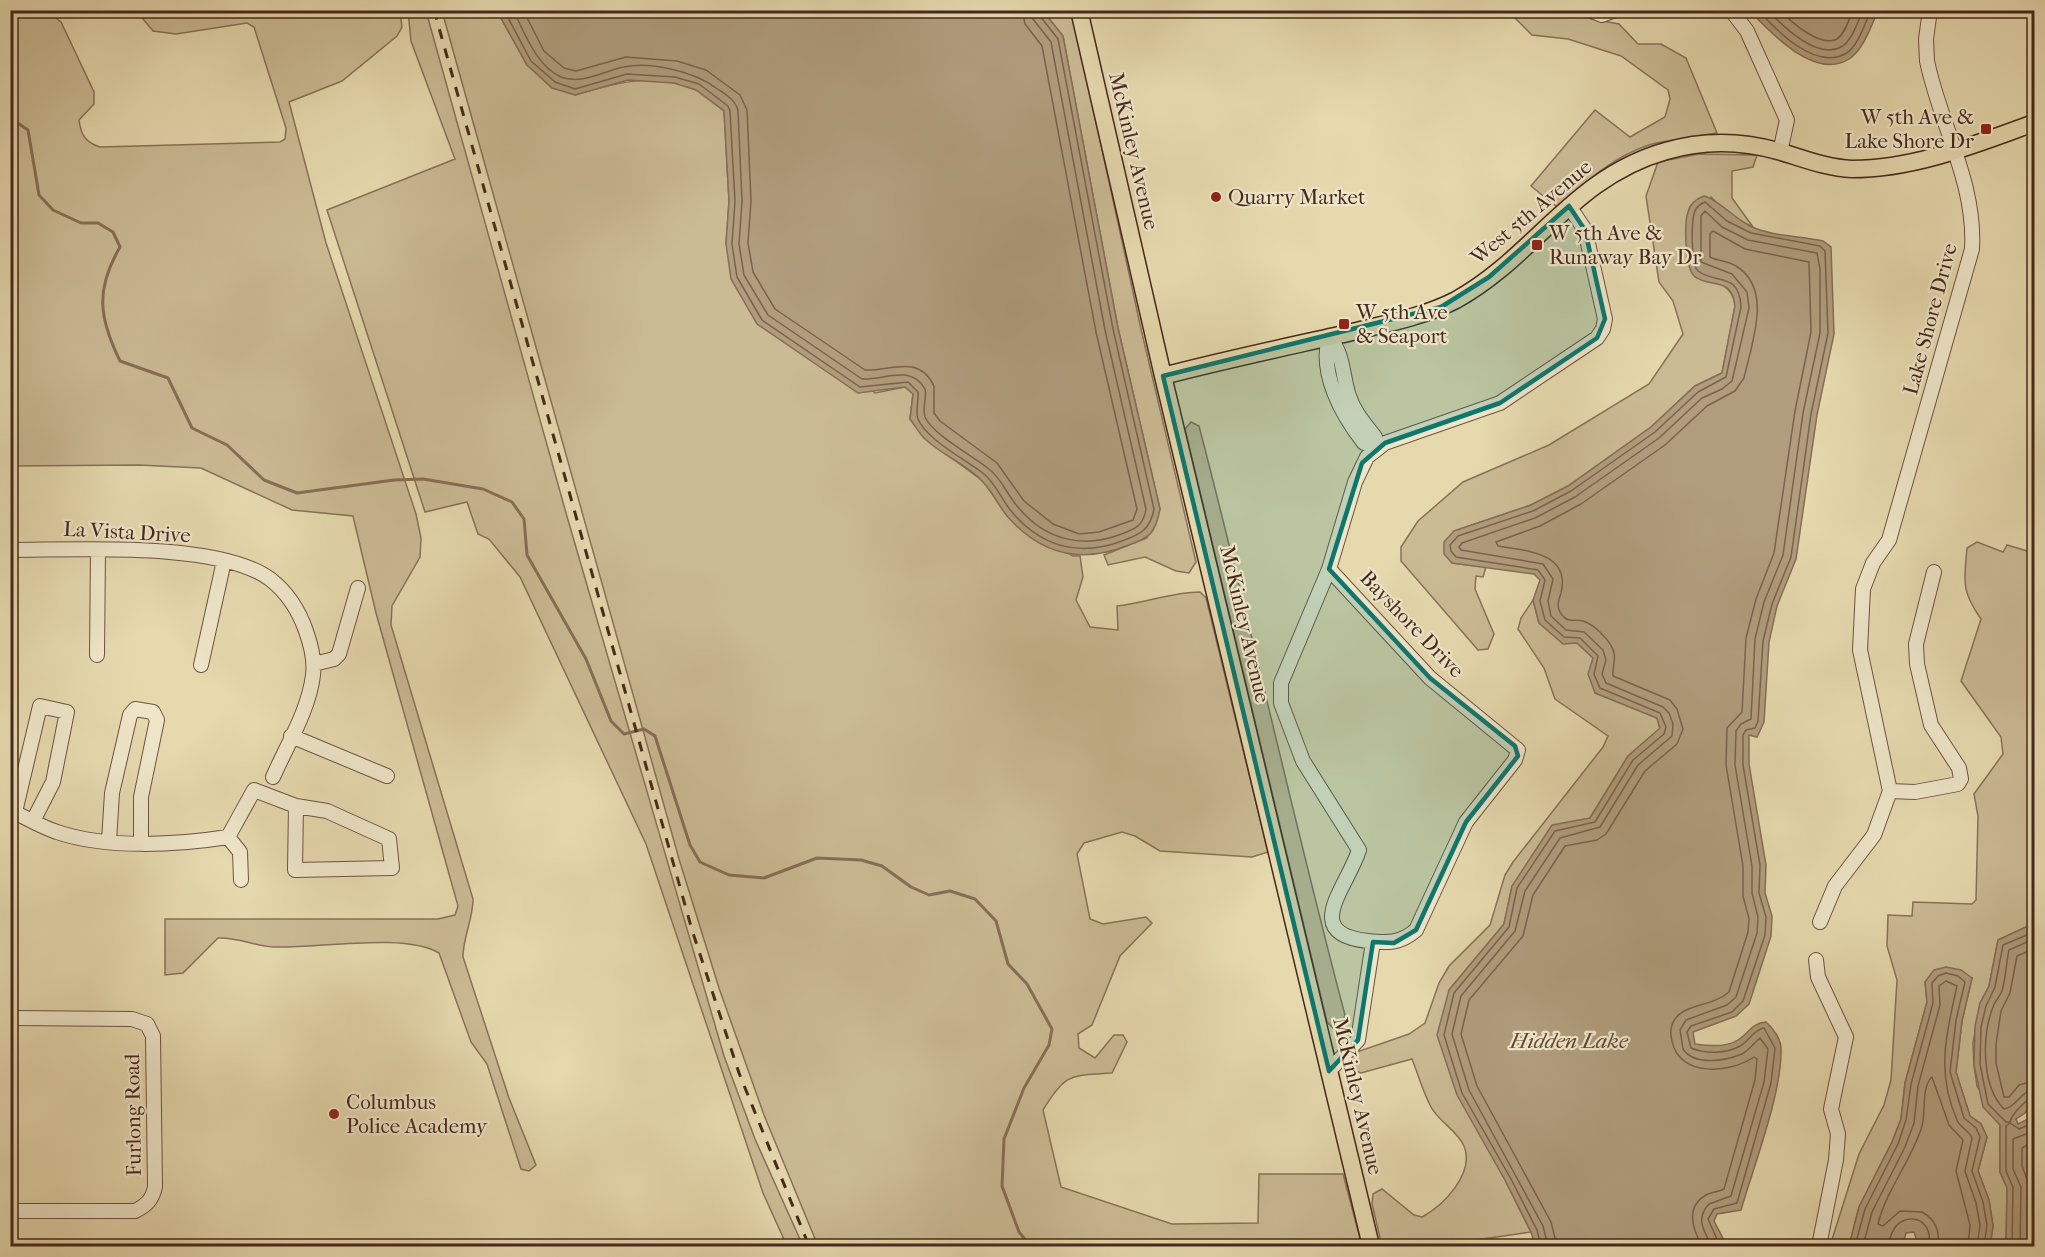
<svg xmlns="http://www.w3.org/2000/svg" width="2045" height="1257" font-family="'IM FELL French Canon',serif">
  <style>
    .green { fill: #cbbb95; stroke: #887259; stroke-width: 1.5 }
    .water { fill: #b09d7d; stroke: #866e57; stroke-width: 1.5 }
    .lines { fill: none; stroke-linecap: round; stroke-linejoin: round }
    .shore { stroke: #7b624d; stroke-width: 1.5 }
    .stream { stroke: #866e57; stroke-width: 3 }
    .minor-casing { stroke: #6e5441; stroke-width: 16 }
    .major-casing { stroke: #46281d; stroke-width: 19 }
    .minor { stroke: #efe6ca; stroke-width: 14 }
    .major { stroke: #e6d9ae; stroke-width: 16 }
    .rail { stroke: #46281d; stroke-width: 3; stroke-dasharray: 10 10; stroke-linecap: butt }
    .marked { fill: #0f766e; fill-opacity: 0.2; stroke: #0f766e; stroke-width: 4.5; stroke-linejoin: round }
    .poi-dot { fill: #8f2418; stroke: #efe6ca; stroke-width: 2 }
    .labels { text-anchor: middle; stroke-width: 4.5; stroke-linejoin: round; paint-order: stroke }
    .poi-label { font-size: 21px; fill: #46281d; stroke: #efe6ca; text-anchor: start }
    .street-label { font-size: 21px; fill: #46281d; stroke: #efe6ca }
    .water-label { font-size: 22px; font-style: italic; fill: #604535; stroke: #efe6ca }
  </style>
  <rect width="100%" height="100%" fill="#e6d9ae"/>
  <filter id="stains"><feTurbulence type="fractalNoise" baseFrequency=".00333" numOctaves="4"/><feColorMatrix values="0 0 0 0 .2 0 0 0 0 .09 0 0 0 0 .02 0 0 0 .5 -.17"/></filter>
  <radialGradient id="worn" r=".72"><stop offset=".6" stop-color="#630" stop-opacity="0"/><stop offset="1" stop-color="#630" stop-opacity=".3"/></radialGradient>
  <path class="green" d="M172,10L400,11L402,27L397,36L342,81L289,102L326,243L416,514L421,538L420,557L392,606L391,625L473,899C473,919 463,937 463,957L509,1098L536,1165L529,1171L521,1169L487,1064L471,1042L439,953C404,932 315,949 273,947C254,946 238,937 218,938L183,973L165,975V919H438L455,915L458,906L376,613L353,516L292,510L201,468L139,465L11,466V11L51,14L61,22L94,92V104L79,120C81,135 85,142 100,147L280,142L285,139L286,128L254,27L247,23L176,34L153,31L143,19L146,14Z
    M408,11H426L566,513L724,1056L755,1139L803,1246H787L763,1193L646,844L520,577L489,539L478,534L467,502L425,512L327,210L455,159L411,41Z
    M442,11H497L527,65L575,95C615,83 652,72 694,89C705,93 715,104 724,111L729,201L726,244L875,393L905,387L913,394L910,419L924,438L983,481L1008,517L1073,556H1080L1083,577L1076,600L1090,627L1118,630L1117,606C1144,603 1173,592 1200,592L1206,598L1268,852L1252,857L1160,851L1135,836L1122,832L1084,843L1077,854L1090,919L1103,924L1146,917L1152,923L1120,956L1092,1025L1078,1034L1079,1048L1095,1058L1114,1035H1123L1127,1042L1112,1073C1070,1076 1066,1072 1043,1110L1061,1187L1172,1224L1258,1223L1259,1174H1343L1362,1246H818L764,1115L719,988L679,859Z
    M1043,11H1072L1141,329L1196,562L1189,573L1176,571L1145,557L1108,565L1104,555L1147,538L1160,509L1118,328L1063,36Z
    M1508,11H1574L1592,19L1619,24L1638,44H1661L1686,58L1717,133C1695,137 1670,139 1649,145C1612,157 1585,183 1557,207L1531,186L1595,110L1630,137L1665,117L1670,99L1668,90L1621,56L1568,39L1532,35Z
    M1699,154L1757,155L1753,167L1732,171V198L1753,227L1730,216L1711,197L1695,277C1714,282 1733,283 1735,306L1722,373L1695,386L1651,427L1568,486L1531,505L1454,531L1452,563L1486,567L1483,577L1476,576L1475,589L1494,634L1488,649L1478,650L1401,561V547L1418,521L1463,482L1549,445L1649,384L1683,334L1673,301L1659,282L1646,196L1658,162Z
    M1191,422L1199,426C1250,621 1293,819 1345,1015L1341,1026L1335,1030L1327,1022L1185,429Z
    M1977,542L2003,552L2007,545L2034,553V927L2030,925L1998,940L1989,986L1980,1004L1973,1043L1974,1065L1977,1086L2000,1125V1172L2007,1187L2006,1246H1990L1993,1226L1989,1200L1978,1171L1987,1137L1981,1124L1970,1116L1956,1072L1962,1021L1972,978L1925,982L1927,1002L1905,1083L1901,1119L1892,1142L1859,1207L1849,1246H1830L1859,1154L1884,1105L1891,1080L1897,980L1887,946L1888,915L1912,916L1913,902L1972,904L1976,900L1978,816L1974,794L2003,754L2001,737L1961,681L1981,619C1961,590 1964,582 1967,548Z
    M1533,600L1539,623L1577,643L1593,658L1595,693L1657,718L1660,729L1628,756L1590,818L1512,886L1504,924L1449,990L1506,1182L1531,1232L1469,1241L1468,1246H1382L1372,1204L1373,1194L1382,1189L1414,1215L1422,1217C1444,1205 1475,1173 1464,1146C1458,1131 1438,1121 1431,1107C1423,1092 1418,1074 1412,1059L1361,1073L1346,1067L1351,1054L1409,1034L1425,1023L1439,983L1449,966L1490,925L1505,875L1513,862L1603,747L1608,736L1555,699L1544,668L1518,629L1521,618Z"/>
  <path class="water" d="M497,11H1043L1063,36L1118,328L1160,509C1155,535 1150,537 1126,546C1080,564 1041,555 1007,516C998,505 993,492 983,482C967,464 941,455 924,438C919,433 915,425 910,419L913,394L905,387L858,393L757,324L731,279L726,244L729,201L724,111L696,90L674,83L628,80L575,95L552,88L527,65Z
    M1750,11H1878C1871,26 1864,49 1849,59C1815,81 1770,32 1750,11Z
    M1704,196C1716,198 1734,218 1750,226C1770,236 1800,236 1823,241L1831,247L1834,334L1817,415L1796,559L1777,606L1769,642L1764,722L1757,737L1749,735V764L1766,865L1765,893L1772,916L1771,936L1749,1004L1736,1016L1693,1032L1695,1044C1708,1046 1726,1048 1738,1040C1749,1033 1752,1023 1766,1022C1773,1028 1781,1039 1781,1049C1782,1093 1754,1165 1741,1210L1717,1214L1714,1221L1727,1246H1535L1531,1232L1506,1182L1457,1095L1437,1035L1449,990L1504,924L1512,886L1552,825L1590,818L1628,756L1660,728L1657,718L1595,693L1588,674L1593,658L1577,643L1563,644L1539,623L1533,600L1540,580L1534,574L1452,563L1444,554V542L1454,531L1531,505L1568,486L1651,427L1695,386L1722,373L1735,306C1732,275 1709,289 1694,276C1685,267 1684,224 1688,212C1690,203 1696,199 1704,196Z
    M2030,925L2034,927V1100L2025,1113L2016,1119L2018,1124L2034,1116V1246H2006L2007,1188L2000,1172V1125L1983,1107L1974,1065L1975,1026L1980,1003L1989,986L1998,940Z
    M1946,967L1961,970L1972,978L1962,1021L1956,1072L1970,1116L1981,1124L1987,1137L1978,1171L1989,1200L1993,1226L1990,1246H1914L1916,1238L1914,1232L1906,1233L1902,1246H1849L1859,1207L1892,1142L1901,1119L1905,1083L1927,1002L1925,982L1934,970Z"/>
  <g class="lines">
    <path class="shore" d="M504,10L531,61L555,82L575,89L627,74L675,77L699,84L728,106L730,111L735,201L732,244L737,277L762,320L860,387L908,382L918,392C919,400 915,412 918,419C927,440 966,460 984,474C996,484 1002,500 1011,511C1041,547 1079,557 1122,541C1141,534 1150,530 1154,509L1113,329L1058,39L1040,16L1039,10
      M513,10C525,33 536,66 561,77C582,85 603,71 624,67C650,61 695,72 716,88C725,94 736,100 738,111L742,201L739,244L744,275L768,315L862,379C885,380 911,364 925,389C927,398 922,409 925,417C933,435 973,456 989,469C1001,478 1007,494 1017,506C1044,539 1080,549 1119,535C1135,529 1143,527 1146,509L1105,330L1051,42L1033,19L1031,10
      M523,10L544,51L564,68L576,71L626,57L677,61L706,70L740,95L747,110L751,201L748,243L753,272L775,309L865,370C891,371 919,354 934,386V413L940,421L997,463L1024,501L1053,524L1079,534L1099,532L1133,520L1137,509L1096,332L1042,46L1025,24L1022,10
      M1758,10C1776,30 1814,70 1845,54C1858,47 1865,23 1871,10
      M1768,10C1782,26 1817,60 1841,47C1852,41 1858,21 1863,10
      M1780,10C1790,21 1820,48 1837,39C1845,34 1849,19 1853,10
      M2034,932L2003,945L1995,987L1986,1006L1981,1027L1980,1064L1988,1104L2006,1122H2010C2012,1114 2026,1099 2034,1097
      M2034,939L2009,950C2006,963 2006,978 2002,991C2000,996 1995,1001 1993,1007C1982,1035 1981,1086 2004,1109C2017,1107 2020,1091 2034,1090
      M2034,949L2017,956L2010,993L2001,1011L1996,1044V1063L2004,1097H2009L2019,1085L2034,1081
      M1541,1246L1537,1230L1511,1179L1462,1093L1444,1035L1454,993L1509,927L1517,888L1555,831L1595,822L1633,760L1664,734L1666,727L1660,713L1600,688L1594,674L1598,656L1580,638L1564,637L1545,620L1540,601L1545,580L1538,570L1456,557L1451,551L1450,545L1458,536L1533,511L1571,491L1655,432L1698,392L1726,377L1741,307C1739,271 1717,285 1698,271C1691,266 1691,220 1695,211C1697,206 1700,204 1705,202L1727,221L1751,233L1820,246L1825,251L1828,333L1811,414L1791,557L1772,604L1763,641L1758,721L1755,728L1746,730L1743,735V765L1760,865L1759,893L1766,917L1765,935L1743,1001L1732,1012L1691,1026L1687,1032L1691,1048C1705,1054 1726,1054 1740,1046C1749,1041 1753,1030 1764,1028L1775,1048L1771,1083L1737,1203L1714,1209L1708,1219L1720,1246
      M1548,1246L1543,1226L1469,1090L1452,1034L1461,996L1515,931L1525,891L1560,838L1600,827L1638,765L1672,736L1673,724L1669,713L1663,707L1606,683L1602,674L1606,660L1603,650L1584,632L1566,630L1551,616L1548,601L1553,579L1543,564L1461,550L1459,547L1462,543L1535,518L1575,497L1659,438L1702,398L1722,389L1732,381L1749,308L1747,292L1732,274L1701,262V216L1705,211L1722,227L1748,240L1817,253L1820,269V333L1803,413L1783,555L1764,602L1755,639L1751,719L1741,724L1736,731L1735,765L1752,866V893L1758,917L1757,933L1736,997L1727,1005L1686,1020L1680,1030L1683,1049C1694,1066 1725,1061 1742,1054C1749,1050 1754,1043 1760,1038L1768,1049L1764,1082L1731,1196L1709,1204C1695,1219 1704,1231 1712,1246
      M1557,1246L1551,1222L1477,1086L1461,1034L1469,1000L1523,936L1533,895L1565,846L1597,840L1606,834L1645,771L1677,744L1683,729L1677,709L1670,700L1613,676C1612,668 1616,661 1614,653C1612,642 1594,624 1583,621C1574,619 1568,623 1562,615C1556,607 1558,602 1561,593C1571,552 1525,551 1498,546L1496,542L1540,526L1581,504L1665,445L1707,406L1735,391L1744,378C1751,345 1774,289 1736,266C1728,261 1718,261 1710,257V234L1713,231L1745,249L1809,262L1811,332L1795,411L1774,553L1756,599L1746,638L1742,712L1727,728L1726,765L1743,866V896L1749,919L1748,932L1729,992C1714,1006 1685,1004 1675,1019C1670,1026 1670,1033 1672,1041C1679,1077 1729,1074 1754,1057L1757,1059L1755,1080L1724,1189C1718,1192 1711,1192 1706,1195C1685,1207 1693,1230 1702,1246
      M1855,1246L1865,1209L1898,1144L1906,1120L1911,1084L1933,1003L1932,983L1938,976L1946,973L1958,976L1965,982L1956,1020L1950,1072L1964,1118L1976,1128L1980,1137L1972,1171L1983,1202L1987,1225L1984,1246
      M1863,1246L1872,1212L1905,1147L1914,1123L1918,1086L1940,1005L1939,986L1946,981L1957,986C1946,1034 1936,1073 1957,1120C1960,1128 1969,1130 1972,1138L1965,1171L1976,1203L1980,1225L1977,1246
      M1889,1246C1891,1207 1937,1213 1928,1246
      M1937,1246C1941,1232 1935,1219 1922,1212L1900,1211L1883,1226L1878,1224C1886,1190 1912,1160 1922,1126C1926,1112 1921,1087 1932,1077L1949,1125L1963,1140L1956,1171L1970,1225L1968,1246
      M2012,1246L2013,1187L2006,1171V1126L2010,1123L2019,1129L2034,1123
      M2020,1246L2021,1187L2013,1169V1139L2034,1131
      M2029,1246L2030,1187L2022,1166V1148L2034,1141"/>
    <path class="stream" d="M10,118L28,130L39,195L53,210L81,223H98L113,232L120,247C95,290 99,318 120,361L168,378L192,428L227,445L264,480L297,493L394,480L423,479L483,489L512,502L524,519L527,555L586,659L611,721L624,734L644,729L655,736L690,845L700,862L729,875L764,878L817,858L861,860L882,866L911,887L929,895L950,891L975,899L996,921L1008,964L1027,984L1052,1029L1049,1045L1024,1088L1004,1139L1002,1186L1019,1232L1028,1243L1040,1246"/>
    <defs>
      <path id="minor" d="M1590,10L1602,15L1615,10
        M1731,10L1747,31L1787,120L1780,152
        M1329,337C1319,374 1342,415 1364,443L1373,444L1376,449
        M1329,337C1344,354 1342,375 1349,396C1354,412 1365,424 1375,437L1373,444
        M10,550C76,550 218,541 270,579C287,592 299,611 306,631C311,645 315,660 313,675C309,710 287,745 273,777
        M1329,569L1430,678L1518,750L1515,760L1466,822L1416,930C1400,944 1387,943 1368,941C1300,934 1347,888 1359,850L1303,761L1281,703V683L1329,569L1355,482L1367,457L1385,443L1500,403L1597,338L1603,329L1605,319L1585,230L1569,206
        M97,655L98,550
        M314,664L334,659L339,654L358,588
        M201,665L224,561
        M291,736L387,776
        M1890,791L1915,792L1958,784L1961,779L1959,768L1931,725L1917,664L1916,644L1934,572
        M10,810C25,817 41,827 57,832C107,849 177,845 228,837
        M15,812L40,706L67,712L53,782L33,821
        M228,837L254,790L296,806L327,811L389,839L392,868L295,870L296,806
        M228,837L240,852L241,880
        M109,841L112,793L130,715L135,709L153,712L157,720L141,797V842
        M1820,922L1835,886L1874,835L1890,791L1860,650L1863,589L1873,563L1889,540L1972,249C1976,183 1940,124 1927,61L1926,39L1930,10
        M1816,960L1818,977L1846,1037L1831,1109L1838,1134L1836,1160L1819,1246
        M10,1018L132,1019L147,1024L153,1036L155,1187C152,1200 147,1205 135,1211H10
        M1329,1071L1358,1040L1373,942"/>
      <path id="major" d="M1079,10L1163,376L1371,1246
        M1163,376C1224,360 1286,347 1348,333C1384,324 1423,317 1456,300C1534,257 1573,177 1666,151C1703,140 1742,141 1778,151C1802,158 1826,168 1852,169C1915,169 1976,144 2034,123"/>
    </defs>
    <use href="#minor" class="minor-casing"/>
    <use href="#major" class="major-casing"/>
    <use href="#minor" class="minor"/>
    <use href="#major" class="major"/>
    <path class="rail" d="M434,10L692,930L739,1073L809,1246"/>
  </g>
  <path class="marked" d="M1569,206L1585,230L1605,319L1597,338L1500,403L1385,443L1362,463L1329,569L1430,678L1515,746L1518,756L1466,822L1416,930L1394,943L1373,942L1358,1040L1329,1071L1163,376L1441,307L1489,277Z"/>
  <g class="poi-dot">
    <rect x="1980" y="123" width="12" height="12" rx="3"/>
    <circle cx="1216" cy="197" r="6"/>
    <rect x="1531" y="239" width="12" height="12" rx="3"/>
    <rect x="1338" y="318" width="12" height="12" rx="3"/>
    <circle cx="334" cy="1114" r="6"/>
  </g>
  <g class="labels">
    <g class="poi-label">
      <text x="1974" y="124" text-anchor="end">W 5th Ave &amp;<tspan x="1974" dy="24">Lake Shore Dr</tspan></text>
      <text x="1228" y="204">Quarry Market</text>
      <text x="1549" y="240">W 5th Ave &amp;<tspan x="1549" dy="24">Runaway Bay Dr</tspan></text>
      <text x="1356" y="319">W 5th Ave<tspan x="1356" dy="24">&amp; Seaport</tspan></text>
      <text x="346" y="1109">Columbus<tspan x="346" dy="24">Police Academy</tspan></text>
    </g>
    <g class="street-label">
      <text transform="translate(1134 151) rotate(77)" y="7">McKinley Avenue</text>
      <text transform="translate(1531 212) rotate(-40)" y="7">West 5th Avenue</text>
      <text transform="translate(1930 319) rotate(-75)" y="7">Lake Shore Drive</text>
      <text transform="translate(127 532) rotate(3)" y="7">La Vista Drive</text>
      <text transform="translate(1245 624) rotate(77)" y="7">McKinley Avenue</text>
      <text transform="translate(1412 624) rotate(46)" y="7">Bayshore Drive</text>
      <text transform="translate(1358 1096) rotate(77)" y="7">McKinley Avenue</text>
      <text transform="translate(133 1115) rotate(-91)" y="7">Furlong Road</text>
    </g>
    <g class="water-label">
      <text x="1569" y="1048">Hidden Lake</text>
    </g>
  </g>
  <rect width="2045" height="1257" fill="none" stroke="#e6d9ae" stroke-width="36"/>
  <rect x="12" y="12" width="2021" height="1233" fill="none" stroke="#46281d" stroke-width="3"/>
  <rect x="18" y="18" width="2009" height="1221" fill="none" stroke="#46281d" stroke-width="1.5"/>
  <rect width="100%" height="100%" filter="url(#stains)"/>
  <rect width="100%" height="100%" fill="url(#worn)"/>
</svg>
